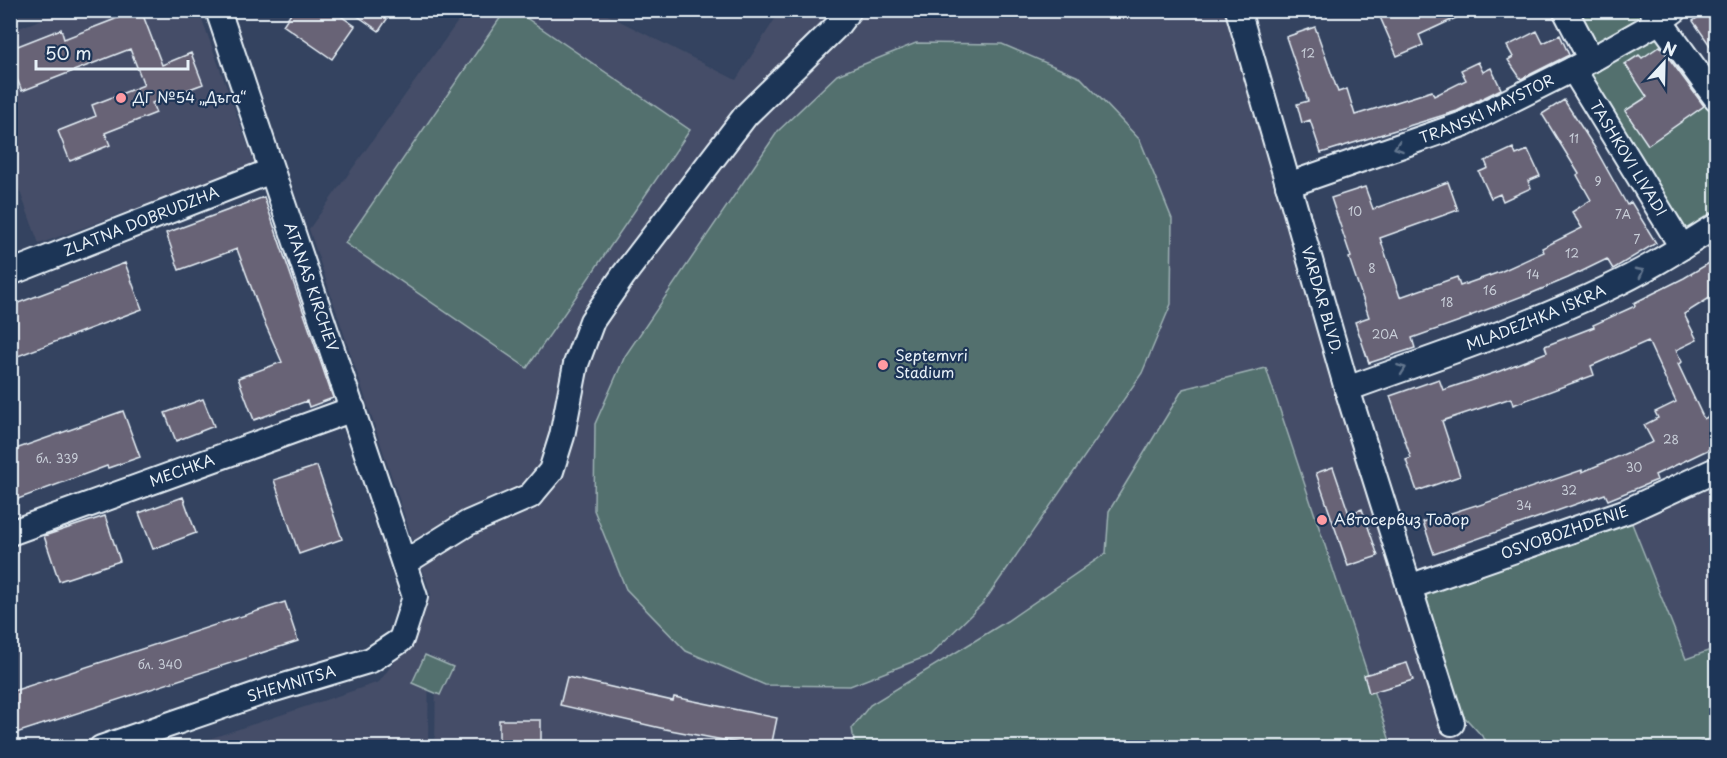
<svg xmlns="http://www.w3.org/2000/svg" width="1727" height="758" font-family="'Playpen Sans',sans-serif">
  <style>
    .built { fill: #444d67 }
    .green { fill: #52706e; stroke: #9db0b3; stroke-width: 1.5 }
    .building { fill: #686376; stroke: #e8f1f8; stroke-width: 1.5 }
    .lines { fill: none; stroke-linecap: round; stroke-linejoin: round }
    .street-casing { stroke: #e8f1f8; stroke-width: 28 }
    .street { stroke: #1d3557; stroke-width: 24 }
    .oneway { stroke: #64778f }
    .poi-dot { fill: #ff9aa2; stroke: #1d3557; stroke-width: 2 }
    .labels { text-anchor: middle; stroke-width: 4.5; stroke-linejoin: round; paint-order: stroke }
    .number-label { font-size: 12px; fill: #c8ced8 }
    .poi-label { font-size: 15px; fill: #e8f1f8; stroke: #1d3557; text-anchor: start }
    .street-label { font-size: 15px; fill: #e8f1f8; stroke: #1d3557 }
  </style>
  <rect width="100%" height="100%" fill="#344360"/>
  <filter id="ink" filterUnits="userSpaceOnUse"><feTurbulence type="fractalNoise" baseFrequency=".0167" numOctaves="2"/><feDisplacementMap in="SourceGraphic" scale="12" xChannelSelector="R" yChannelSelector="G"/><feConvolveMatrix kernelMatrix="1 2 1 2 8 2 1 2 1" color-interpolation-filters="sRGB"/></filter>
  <g filter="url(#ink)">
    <path class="built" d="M66,10L199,11L255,165L39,244L11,167V31Z
      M466,10L600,11L736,80L780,11H1228L1369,496L1437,719L1469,747H435L436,667L429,654L428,747L182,748L379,682L417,631L431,595L309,229Z
      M1716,486V648L1686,660L1632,522Z"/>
    <path class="green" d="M505,11H516L690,130L527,368L345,243Z
      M1567,11H1649L1657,21L1591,56Z
      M1660,21L1716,98V226L1682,247L1573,69Z
      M916,43L1002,44L1081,78L1140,140L1172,219L1171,304L1142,373L984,602L930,655L850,686L765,685L686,651L626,589L594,510L595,424L625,356L778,131L837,75Z
      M1266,368L1392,747L855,748L852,728L870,705L1007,621L1106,553L1109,511L1183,389Z
      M1627,511L1686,659L1716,648V737L1683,748L1492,747L1461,713L1420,592Z
      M425,655L453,667L440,695L412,683Z"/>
    <path class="building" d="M115,10H141L162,65L191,53L203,84L152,103L156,113L105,133L110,145L70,161L58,131L96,116L92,105L144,85L130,49L22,91L10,62V49L61,29L64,39L118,18Z
      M293,10H332L355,26L332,59L283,25Z
      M349,10H393L379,31Z
      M1377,10H1473L1419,35L1423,45L1397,56Z
      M1708,10H1716V54L1693,21Z
      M1315,27L1338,92L1347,89L1355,115L1432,91L1434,96L1466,80L1461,70L1478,62L1483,72L1491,68L1501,89L1457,111L1321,153L1310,120L1302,123L1297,104L1308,101L1286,37Z
      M1537,31L1543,43L1560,35L1569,55L1521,79L1508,60L1513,57L1507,46Z
      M1660,46L1704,106L1648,145L1625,111L1647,97L1625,64L1639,55L1642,58Z
      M1564,100L1595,148L1627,205L1631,202L1656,243L1613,269L1607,259L1568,278L1525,296V295L1470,316L1471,317L1412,338L1415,348L1369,363L1355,322L1369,317L1349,258L1351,257L1331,198L1365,187L1373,209L1448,182L1458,210L1380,238L1400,297L1457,277L1460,286L1500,272L1544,252L1542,248L1582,228L1572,212L1591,200L1577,175L1579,174L1542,114Z
      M1513,148L1516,155L1528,150L1540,176L1528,181L1531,188L1503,201L1500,194L1491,198L1479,172L1488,168L1485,161Z
      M264,197L333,398L309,407L307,401L254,420L238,378L282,362L263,319L237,249L179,270L166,233Z
      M1716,259V294L1684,314L1697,340L1676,350L1682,362L1678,364L1704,419L1716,412V446L1655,475L1657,480L1608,500L1605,494L1434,554L1423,522L1476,505L1477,506L1582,470V472L1653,442L1644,425L1658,418L1655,412L1676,402L1648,341L1591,366L1594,375L1513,405L1511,398L1442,421L1460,476L1417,491L1406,460L1411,458L1390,396L1439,379L1443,390L1500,371L1547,352L1545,346L1594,327L1593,325L1635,306L1634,303L1684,278Z
      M125,263L142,309L10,359V306Z
      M203,399L214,426L176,441L165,413Z
      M123,411L140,457L108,468L107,466L10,502V451Z
      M317,466L342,539L299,554L274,480Z
      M1333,467L1349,514L1362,509L1378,556L1348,566L1316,473Z
      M183,497L196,533L153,549L139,513Z
      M105,516L120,561L59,581L44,536Z
      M285,602L298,641L10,735V692Z
      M1407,663L1413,680L1369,693L1364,675Z
      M567,677L673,701L674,697L777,718L771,747H760L665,729L560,705Z
      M499,720H541V747H499Z"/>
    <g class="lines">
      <defs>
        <g id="street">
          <path id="s1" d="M1238,10L1347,389L1452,723"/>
          <path d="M1565,10L1591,60"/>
          <path d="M1652,10L1716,98"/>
          <path id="s2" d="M1573,69L1682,247"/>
          <path id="s3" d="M1288,185L1463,124L1591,60L1660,21L1675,10"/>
          <path id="s4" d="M10,273L271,171"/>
          <path id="s5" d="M1347,389C1435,357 1525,328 1610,287C1647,270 1682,247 1716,226"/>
          <path id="s6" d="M10,533L353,409"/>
          <path d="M404,563L468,523L530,496L551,471L562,436L576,364L592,321L623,276L746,115L837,26L849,10"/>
          <path id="s7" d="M1409,587L1627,511L1716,470"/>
          <path id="s8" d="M101,748L261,693L371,660L401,640L415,597L218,10"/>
        </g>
      </defs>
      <use href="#street" class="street-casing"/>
      <use href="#street" class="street"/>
    </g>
    <defs><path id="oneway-chevron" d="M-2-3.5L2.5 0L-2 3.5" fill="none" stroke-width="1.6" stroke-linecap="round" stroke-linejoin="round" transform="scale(1.5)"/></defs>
    <g class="oneway">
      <use href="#oneway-chevron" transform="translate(1398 147) rotate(161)"/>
      <use href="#oneway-chevron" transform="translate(1640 272) rotate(-28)"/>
      <use href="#oneway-chevron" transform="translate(1402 369) rotate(-20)"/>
    </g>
  </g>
  <g class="poi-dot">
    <circle cx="121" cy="98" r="6"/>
    <circle cx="883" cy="365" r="6"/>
    <circle cx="1322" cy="520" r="6"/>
  </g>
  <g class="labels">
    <g class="number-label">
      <text x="1308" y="58">12</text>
      <text x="1574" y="143">11</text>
      <text x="1598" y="186">9</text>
      <text x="1355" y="216">10</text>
      <text x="1623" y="219">7А</text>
      <text x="1637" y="244">7</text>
      <text x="1572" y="258">12</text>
      <text x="1372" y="273">8</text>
      <text x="1533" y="279">14</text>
      <text x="1490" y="295">16</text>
      <text x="1447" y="307">18</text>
      <text x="1385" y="339">20А</text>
      <text x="1671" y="444">28</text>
      <text x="57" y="463">бл. 339</text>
      <text x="1634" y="472">30</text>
      <text x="1569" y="495">32</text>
      <text x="1524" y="510">34</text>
      <text x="160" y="669">бл. 340</text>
    </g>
    <g class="poi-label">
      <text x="133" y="103">ДГ №54 „Дъга“</text>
      <text x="895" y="361">Septemvri<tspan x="895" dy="17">Stadium</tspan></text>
      <text x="1334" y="525">Автосервиз Тодор</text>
    </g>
    <g class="street-label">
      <text dy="5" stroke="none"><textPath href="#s3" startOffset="213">TRANSKI MAYSTOR</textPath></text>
      <text dy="5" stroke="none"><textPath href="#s2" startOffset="105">TASHKOVI LIVADI</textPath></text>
      <text dy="5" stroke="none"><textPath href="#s4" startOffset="141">ZLATNA DOBRUDZHA</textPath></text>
      <text transform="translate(311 287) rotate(71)" y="5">ATANAS KIRCHEV</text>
      <text dy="5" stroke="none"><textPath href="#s1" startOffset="302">VARDAR BLVD.</textPath></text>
      <text dy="5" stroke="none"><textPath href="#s5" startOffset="202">MLADEZHKA ISKRA</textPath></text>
      <text dy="5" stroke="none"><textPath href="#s6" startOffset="183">MECHKA</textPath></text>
      <text dy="5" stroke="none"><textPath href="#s7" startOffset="165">OSVOBOZHDENIE</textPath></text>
      <text dy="5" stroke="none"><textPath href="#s8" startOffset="201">SHEMNITSA</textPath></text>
    </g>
  </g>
  <rect width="1727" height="758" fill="none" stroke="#1d3557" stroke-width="36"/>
  <rect x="18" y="18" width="1691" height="722" fill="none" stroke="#e8f1f8" stroke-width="2" filter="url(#ink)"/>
  <g transform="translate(1664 63) rotate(22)" stroke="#1d3557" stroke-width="4.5" paint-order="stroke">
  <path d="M0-4.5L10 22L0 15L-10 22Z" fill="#e8f1f8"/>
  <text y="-9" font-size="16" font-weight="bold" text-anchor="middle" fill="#e8f1f8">N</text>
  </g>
  <path d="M36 60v9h152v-9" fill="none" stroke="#e8f1f8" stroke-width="3"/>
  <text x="45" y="60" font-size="18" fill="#e8f1f8" stroke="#1d3557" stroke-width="4.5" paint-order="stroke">50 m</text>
</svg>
